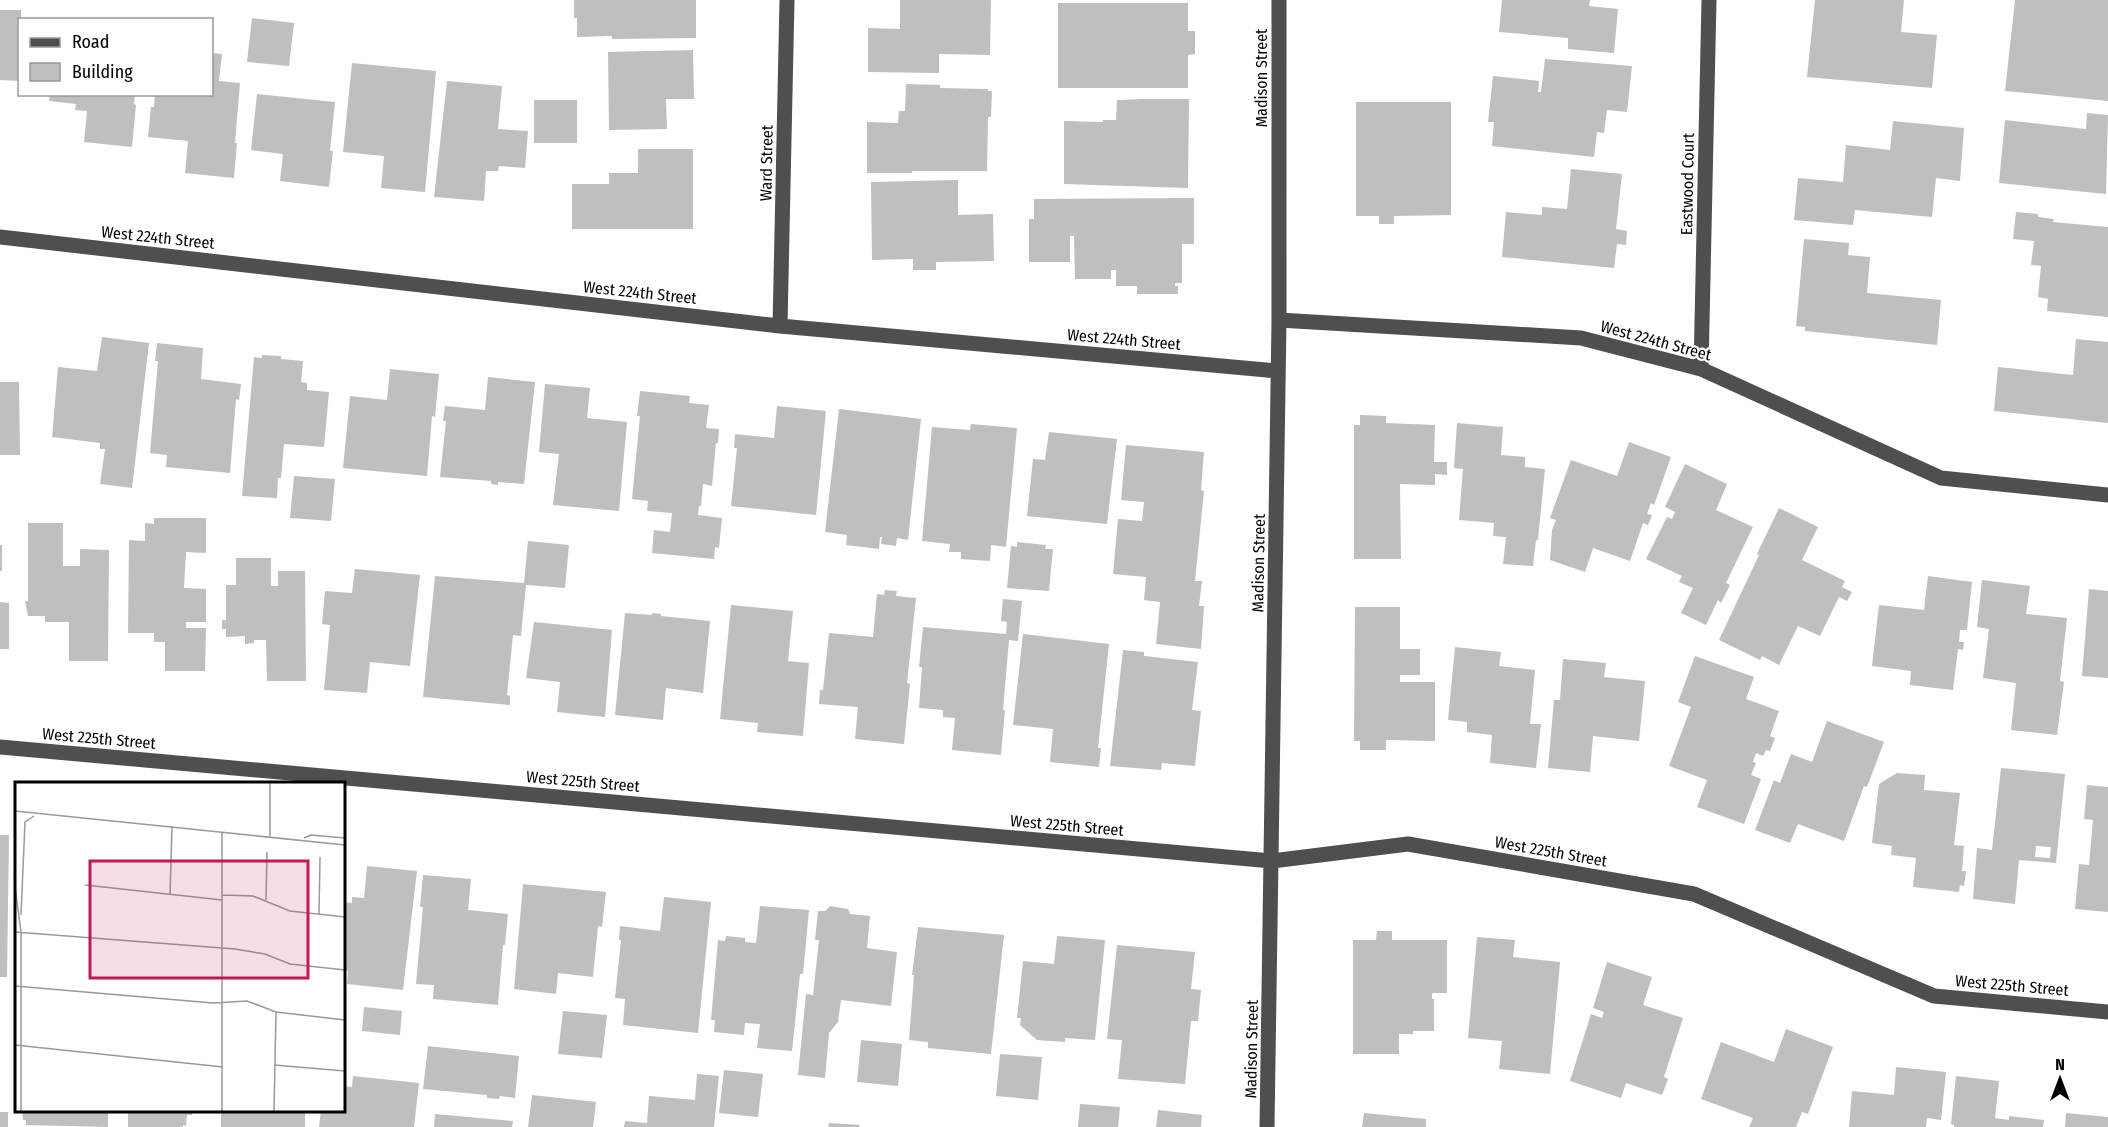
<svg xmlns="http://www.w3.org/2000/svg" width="2108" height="1127" font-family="'Fira Sans Condensed',sans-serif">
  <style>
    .building { fill: #bfbfbf; fill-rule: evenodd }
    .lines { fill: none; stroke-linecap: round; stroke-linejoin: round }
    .minor { stroke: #4f4f4f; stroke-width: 15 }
    .labels { text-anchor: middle; stroke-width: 4.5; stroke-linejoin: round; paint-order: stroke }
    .street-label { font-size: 16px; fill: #000; stroke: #fff }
    .inset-road { fill: none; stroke: #999; stroke-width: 1.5 }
    .view { fill: #c2185b; fill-opacity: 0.15; stroke: #c2185b; stroke-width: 3 }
    .inset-edge { fill: none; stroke: #000; stroke-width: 3 }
  </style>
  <rect width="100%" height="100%" fill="#fff"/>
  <path class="building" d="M574,0H696V38L612,39V36L577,37V18H574Z
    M900,0H991L990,55L939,54V73L868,72V28L900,29Z
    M1502,0H1590L1589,6L1618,9L1614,53L1568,49V38L1499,32Z
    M1815,0H1904L1901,32L1937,35L1932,88L1807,77Z
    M2015,0H2108V101L2005,91Z
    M1058,3H1188V31H1195V54L1188,55V88H1058Z
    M0,10H21V20H20V81L0,80Z
    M252,18L294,23L289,66L247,62Z
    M693,50L694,99H666L667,129L609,130L608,52Z
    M212,53L222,54L219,81L240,83L235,143H237L234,178L185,173L188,141L148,137L151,107H154L155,94H212Z
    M1545,59L1632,66L1627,112L1607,110L1604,133L1597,132L1594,157L1492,146L1494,122H1488L1493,76L1539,81L1538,92H1541Z
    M352,63L436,71L425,192L381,188L384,156L343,152Z
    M447,81L502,86L498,129L528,131L525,168L499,166L498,171H486L484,201L434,197Z
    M906,84L940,85V88L988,89V91H992L991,117H988L987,171H912V173H867V122L898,123L899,111H905Z
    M50,94H135L134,104L136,105L132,147L84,142L87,111L75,110L76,104L49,101Z
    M257,94L335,102L330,151H333L329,187L280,181L283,154L251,150Z
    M1145,99H1189L1188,188L1064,184V121L1103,122V120H1116L1117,100Z
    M534,100H577V143H534Z
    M1356,102H1451V215L1394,216V224H1379V216H1356Z
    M2087,113L2108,115L2106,194L1999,183L2005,120L2086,129Z
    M1893,121L1964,128L1960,181L1936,178L1932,217L1855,210L1853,225L1794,220L1798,178L1843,182L1846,145L1890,150Z
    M638,149H693V229H572V184H609V173H638Z
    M1571,169L1622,174L1616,229L1627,231L1626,245L1617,244L1614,268L1502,257L1506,212L1542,215V207L1567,209Z
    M958,180V215L993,214L994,261L936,262V270H913V259L872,260L871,182Z
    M1194,198V244H1182V283H1175V286H1178V294H1137V286H1116V270H1111V279H1075L1074,236H1070V262H1029V219H1034V199Z
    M2016,212L2038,214V217L2054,219L2053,222L2108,227V317L2047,311L2048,299L2038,297L2041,266L2031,265L2034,241L2013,239Z
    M1804,239L1849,243L1848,255L1870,257L1867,293L1941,300L1937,345L1805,331V327L1796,326Z
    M102,337L149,343L132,488L100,484L105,449H100V443L52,437L58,367L97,371Z
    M2076,339L2108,342V423L1994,411L1998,367L2073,375Z
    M157,343L203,348L201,379L241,384L239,400L236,399L230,473L166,467L167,455L150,453L158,361H155Z
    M262,355L281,356V359L303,361L301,382L307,383V390L329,392L324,447L284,444L281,478H278L277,498L242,496L254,357L262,358Z
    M390,369L439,374L435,417L432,416L427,476L343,468L350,396L387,400Z
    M488,377L535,382L524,484L498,482V485L491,484V481L440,477L446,421H443L445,406L485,410Z
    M0,382H19L20,455H0Z
    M545,384L590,388L587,418L627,422L619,511L553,505L559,454L539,452Z
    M640,391L690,396L689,403L709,405L706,428L719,429L718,443H716L712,486L703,484L701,506H699L698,515L722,518L719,548L715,547L714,559L652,553L654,530L670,532L672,513L647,511L648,501L632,499L640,416H637Z
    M777,406L826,411L816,515L731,506L737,448H734L735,434L774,438Z
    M839,409L921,419L908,540L897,538L896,546L881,544L882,537H880L879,549L846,545L847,535L825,532Z
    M1360,415L1386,416V423L1435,425L1434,462H1447V475L1435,474V485L1400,484L1401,559H1354V425H1360Z
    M1457,423L1503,427L1501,455L1525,457V467L1545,469L1538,540H1536L1533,566L1503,564L1506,537L1493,536L1494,523L1459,520L1463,469L1454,468Z
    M971,424L1017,428L1006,547L991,545L990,561L961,559V552H949L950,544L922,541L932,427L970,430Z
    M1049,432L1117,439L1107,524L1027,516L1033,459L1045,460Z
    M1629,442L1671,457L1654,505L1651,503L1647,514L1652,515L1648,525L1643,523L1630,561L1593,548L1585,572L1550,560L1552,530L1556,520L1550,518L1571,460L1617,476Z
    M1126,445L1204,452L1201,490L1204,491L1195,581H1202L1199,606H1204L1201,649L1156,644L1160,602L1144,600L1146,577L1113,574L1118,519L1142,521L1144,502L1121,500Z
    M1685,464L1727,484L1716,510L1753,527L1726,583L1730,585L1721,603L1718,600L1706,625L1681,613L1693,588L1679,582L1682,576L1646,559L1667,517L1672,519L1675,512L1665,507Z
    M294,476L335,479L331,521L290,518Z
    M1779,508L1818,527L1802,560L1845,581L1842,587L1852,592L1847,601L1839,597L1820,636L1798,626L1779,665L1762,656L1760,660L1719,640L1759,555L1757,554Z
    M154,518H206V553L186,552L184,588L206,589V622H186V628H206L205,671H165V642H154V633H128L129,540L145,541V523L154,524Z
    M28,523H63V566H80V549L109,550L108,661H69V622H45V616H28L25,601H28Z
    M528,541L569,545L565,588L526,585L521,636L513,635L507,695L510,696V705L423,697L435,576L524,583Z
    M1017,542L1046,545L1045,549H1053L1049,591L1007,588L1011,546L1017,547Z
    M0,545H2V571H0Z
    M236,558H271V586H278V571H305L306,681H267L266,640H254V643L245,644V636L226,637V629H222V620H226V585H236Z
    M355,569L420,575L410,666L370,662L367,693L324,690L330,625L322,624L325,591L352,593Z
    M1928,576L1972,582L1967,630H1960L1959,642H1964L1963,650L1958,649L1953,690L1910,685L1911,671L1872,666L1879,605L1924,610Z
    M1982,580L2030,586L2026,614L2067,618L2060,681L2064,682L2057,735L2011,730L2016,683L1983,678L1989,629L1977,627Z
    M2089,589L2108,591V678L2082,676Z
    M885,590L897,591L896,596L916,598L907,683L910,684L904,744L855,739L858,707L819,704L820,690H823L829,633L873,637L877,594L884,595Z
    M1003,599L1022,601L1018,641L1009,640L1003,710H1005L1001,755L952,750L955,718L943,717V710L919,708L922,667H919L923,627L1006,634L1007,622L1001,621Z
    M0,602L9,603V649H0Z
    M731,605L793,611L788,661L809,663L803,736L757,732L758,723L720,719Z
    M1355,607H1400V649H1420V675H1400V682H1435V741L1386,740V750H1360V741H1354Z
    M625,613L652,615V613L661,614V616L710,621L703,693L666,688L663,720L615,715Z
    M534,622L612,630L605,717L557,712L560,682L526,678Z
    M1023,634L1109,644L1098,748H1101L1099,767L1050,762L1053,729L1013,725Z
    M1455,647L1501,652L1499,666L1535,670L1530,724H1541L1536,768L1490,763L1492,735L1467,732V722L1448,720Z
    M1123,650L1144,652V656L1198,662L1192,710L1201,711L1195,766L1162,763L1161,770L1110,766Z
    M1695,656L1754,677L1746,699L1779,711L1770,736L1775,738L1770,751L1766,750L1763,756L1756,753L1753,762L1756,763L1751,775L1761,779L1744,824L1697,807L1707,780L1669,766L1691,707L1678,702Z
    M1563,659L1606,663L1604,677L1645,681L1639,741L1593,736L1590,772L1548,768L1554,700H1560Z
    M1827,721L1884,742L1867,787L1864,786L1844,841L1798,824L1790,843L1755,830L1774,780L1780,783L1791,754L1812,762Z
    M2001,768L2065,774L2056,863L2019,860L2015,904L1973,899L1977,848L1992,850ZM2036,846L2051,847L2050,858L2035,857Z
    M1897,773L1925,775L1924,790L1960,793L1954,845L1964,846L1962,871H1966L1964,886L1960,885L1959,892L1913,887L1916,858L1891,855L1892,846L1872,843L1879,784Z
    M2087,785L2108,787V912L2075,909L2079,864L2089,865L2093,820L2084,819Z
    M0,835H9L7,977H0Z
    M367,866L417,871L403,990L347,984L348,971L344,970V902L352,903V897L364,898Z
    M423,875L471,879L468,910L508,914L505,945H503L498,1005L433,999L434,985L416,984L423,907H420Z
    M523,884L606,892L602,927L598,926L593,977L558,973L556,994L514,989Z
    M664,897L711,902L698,1033L623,1025L625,999L615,998L621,940H619L620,926L660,931Z
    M760,906L809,910L803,974H800L792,1051L757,1048L760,1024L745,1023L744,1035L714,1032L715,1020H711L718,940L725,941L726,936L745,938V942L756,943Z
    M830,906L848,909L850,914L870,916L867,948L897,952L891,1006L841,1000L838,1022L829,1033L825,1078L798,1075L806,994L813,995L819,940H815L818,911H825Z
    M918,927L1004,935L991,1054L928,1048V1042L909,1040L914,975H912Z
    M1377,931H1392V940H1447V993H1432V999H1434V1031H1413V1034H1399V1054H1353V940H1376Z
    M1057,936L1105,940L1095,1040L1065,1038V1042L1037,1040L1020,1025L1021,1018H1017L1023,961L1054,964Z
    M1477,937L1515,940L1513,957L1560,962L1550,1074L1499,1069L1502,1041L1468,1038Z
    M1117,945L1195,952L1191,989L1201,990L1198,1021H1191L1185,1084L1118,1079L1122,1040L1107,1039Z
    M1607,962L1652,977L1643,1005L1683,1018L1664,1077L1668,1079L1662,1095L1626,1083L1621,1098L1570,1081L1591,1014L1602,1018L1604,1012L1593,1008Z
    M364,1007L402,1011L400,1035L362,1031Z
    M563,1011L607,1015L602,1058L558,1054Z
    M1786,1029L1833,1047L1808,1114L1802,1112L1796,1127H1749L1753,1118L1701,1099L1721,1042L1774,1062Z
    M861,1040L902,1044L898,1086L857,1082Z
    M428,1046L519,1056L515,1098L500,1096L499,1099L487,1098V1095L423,1089Z
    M1000,1054L1042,1057L1038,1100L996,1096Z
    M1896,1067L1946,1072L1941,1120L1927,1118L1926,1127H1849L1852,1091L1894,1095Z
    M724,1070L763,1074L758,1117L719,1113Z
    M697,1074L719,1076L714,1127H624L625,1121L647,1123L649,1096L695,1100Z
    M353,1076L419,1083L414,1127H319L321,1110H344V1086L352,1087Z
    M1956,1076L1999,1081L1995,1118L2009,1120V1116L2044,1120L2043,1127H1954V1125L1951,1124Z
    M532,1095L596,1102L593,1127H528Z
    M1080,1104L1120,1107L1118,1127H1078Z
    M22,1110H108V1127L26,1125V1120H23Z
    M128,1110H192V1115H187L186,1126L183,1125V1127H128Z
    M221,1110H305V1127H221Z
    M1158,1110L1202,1115L1201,1127H1156Z
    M0,1112H8V1127H0Z
    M1364,1113L1426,1119V1127H1362Z
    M2066,1113L2108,1117V1127H2065Z
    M435,1114L513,1121L512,1127H434Z
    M829,1123L860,1125L859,1127H828Z"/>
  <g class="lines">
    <path class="minor" d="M0,237L780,326L1278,371
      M1279,320L1581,338L1701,369L1941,478L2108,495
      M780,326L787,0
      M1701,369L1709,0
      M0,747L1272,861L1408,844L1694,894L1934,996L2108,1012
      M1267,1127L1279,320V0"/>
  </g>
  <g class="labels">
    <g class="street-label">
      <text transform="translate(1261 78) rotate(-90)" y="6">Madison Street</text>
      <text transform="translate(766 163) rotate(-89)" y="6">Ward Street</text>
      <text transform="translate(1687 184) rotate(-89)" y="6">Eastwood Court</text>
      <text transform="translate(158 237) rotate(6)" y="6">West 224th Street</text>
      <text transform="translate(640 292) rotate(6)" y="6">West 224th Street</text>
      <text transform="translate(1124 339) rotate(5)" y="6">West 224th Street</text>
      <text transform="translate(1656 340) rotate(15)" y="6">West 224th Street</text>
      <text transform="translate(1258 563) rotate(-89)" y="6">Madison Street</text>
      <text transform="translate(99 738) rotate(5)" y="6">West 225th Street</text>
      <text transform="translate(583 781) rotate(5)" y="6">West 225th Street</text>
      <text transform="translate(1067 825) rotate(5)" y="6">West 225th Street</text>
      <text transform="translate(1551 851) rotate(10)" y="6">West 225th Street</text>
      <text transform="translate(2012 985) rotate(5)" y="6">West 225th Street</text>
      <text transform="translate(1251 1049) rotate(-89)" y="6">Madison Street</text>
    </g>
  </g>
  <g transform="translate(15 782)">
    <rect width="330" height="330" fill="#fff"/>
    <path class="inset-road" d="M0,29L330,63M255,54V1M289,56L296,53L330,56M70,103L207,118M0,105L6,150V329M155,113L157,44M207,113L238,114L275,129L330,135M251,118L252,70M304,132L305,75M6,133L10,40L19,34M0,150L220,167L250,172L275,182L330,188M0,204L198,221L232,219L261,230L330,238M0,263L208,285M259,283L330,289M207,329V50M259,329L261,230"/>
    <path class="view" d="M75,79H293V196H75Z"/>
    <rect width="330" height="330" class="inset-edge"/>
  </g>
  <rect x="18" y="18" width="195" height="78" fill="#ffffff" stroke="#999999" stroke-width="1.5"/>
  <rect x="30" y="38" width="30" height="9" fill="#4f4f4f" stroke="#999999" stroke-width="1.5"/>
  <text x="72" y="48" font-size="18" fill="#000000">Road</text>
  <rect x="30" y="63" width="30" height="18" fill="#bfbfbf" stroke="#999999" stroke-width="1.5"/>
  <text x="72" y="78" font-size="18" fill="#000000">Building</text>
  <g transform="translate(2060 1079)" stroke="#ffffff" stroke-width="4.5" paint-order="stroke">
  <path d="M0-4.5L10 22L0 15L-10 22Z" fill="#000000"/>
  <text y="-9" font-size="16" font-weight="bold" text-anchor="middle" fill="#000000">N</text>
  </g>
</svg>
